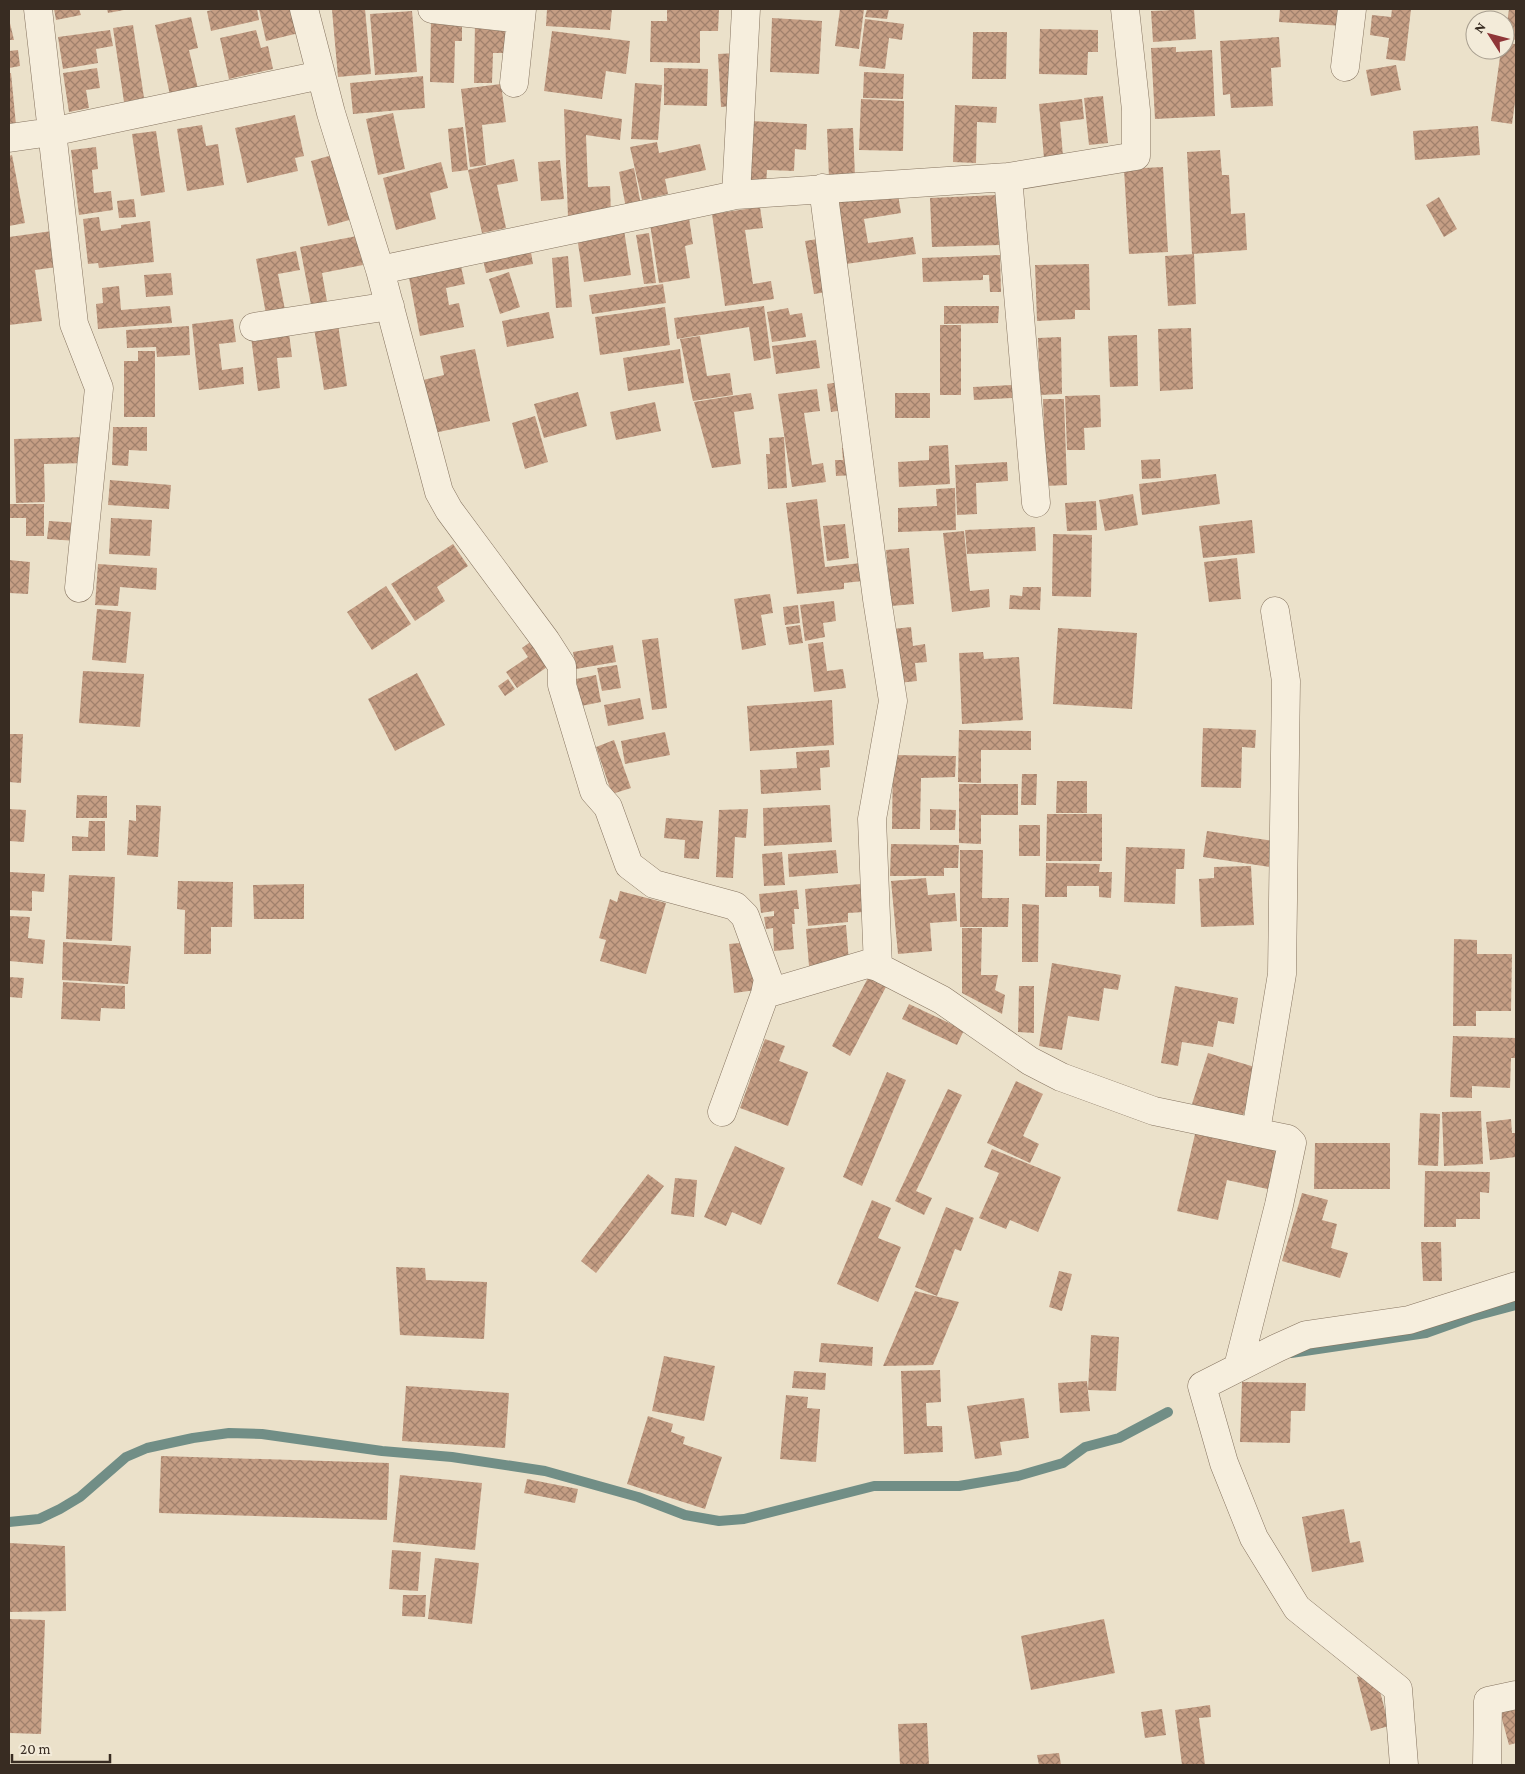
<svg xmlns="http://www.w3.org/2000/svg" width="1525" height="1774" font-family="'Crimson Pro',serif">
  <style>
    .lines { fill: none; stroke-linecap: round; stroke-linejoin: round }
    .stream { stroke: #718e86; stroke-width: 10 }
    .building { fill: url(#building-cross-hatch) }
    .minor-casing { stroke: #867460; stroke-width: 29 }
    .minor { stroke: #f6eedd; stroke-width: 28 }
  </style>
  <defs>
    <pattern id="building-cross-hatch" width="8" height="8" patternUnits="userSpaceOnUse" patternTransform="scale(1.25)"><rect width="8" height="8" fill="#c59e84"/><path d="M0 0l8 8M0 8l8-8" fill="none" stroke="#a1816c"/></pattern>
  </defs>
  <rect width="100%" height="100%" fill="#ebe1ca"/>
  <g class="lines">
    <path class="stream" d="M1291,1353L1426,1333L1471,1317L1516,1305
      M9,1522L39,1519L60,1509L80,1497L126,1457L147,1448L193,1438L229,1433L262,1434L382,1451L452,1457L545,1471L638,1497L685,1515L719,1521L744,1519L874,1486H959L1018,1476L1063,1463L1085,1447L1119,1438L1168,1412"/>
  </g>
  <path class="building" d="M54,9H79L81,15L56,20Z
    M107,9H124V10L108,13Z
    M218,9H257L259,20L211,31L207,11Z
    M259,9H293L299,33L266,41Z
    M341,9H365L371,74L338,77L332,10Z
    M547,9H612L610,30L546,26Z
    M667,9H719L718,31H700V63L650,62L651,21H667Z
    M840,9H864L859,49L835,46Z
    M867,9H889L887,19L865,17Z
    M1194,9L1196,39L1153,42L1151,11Z
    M1280,9H1346L1344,26L1279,22Z
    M1392,9H1411L1405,61L1386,59L1389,38L1370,35L1372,15L1391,17Z
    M1509,9H1516V40L1505,38Z
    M412,11L417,72L375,75L370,14Z
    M191,17L198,48L189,50L198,89L170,95L155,25Z
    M431,17H462V41H455L454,83L430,82Z
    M772,18L822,21L819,74L770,72Z
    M9,19L14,40H9Z
    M865,19L904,24L902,40L889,38L885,69L859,66Z
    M475,22L506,23V53H493L492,83H474Z
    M133,25L144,98L124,102L113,28Z
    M1040,29L1098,30V52H1088L1087,75L1039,74Z
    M110,30L113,46L96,49L98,63L63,69L58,37Z
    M256,30L261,48L268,46L273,69L229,79L220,38Z
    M552,31L630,41L626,74L606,71L602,99L544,91Z
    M973,32H1007L1006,79H972Z
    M1279,37L1281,67L1271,68L1273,106L1231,108L1230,94L1223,95L1220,41Z
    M1505,43L1516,44V95L1512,124L1491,121L1501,50H1505Z
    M1176,47V52L1212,50L1215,116L1155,119L1151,48Z
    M18,50L20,66L9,68V51Z
    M737,53L740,105L721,107L718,54Z
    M1396,65L1401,90L1371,96L1366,70Z
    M97,68L100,88L86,90L89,108L69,112L63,73Z
    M664,68L708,69L707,106L664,105Z
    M864,72L904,74L903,99L863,98Z
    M9,73H11L16,125L9,126Z
    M423,76L425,108L353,114L350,83Z
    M635,83L662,85L658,140L631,139Z
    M501,84L506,122L482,125L486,165L470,167L461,89Z
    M1103,96L1108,143L1089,145L1084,98Z
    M861,99L904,101L903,151L859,150Z
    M1082,99L1084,119L1060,122L1063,156L1044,158L1039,104Z
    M955,105L997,107L996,123L977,122L976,163L953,162Z
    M564,109L622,119L620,140L586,135L588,187L610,186L611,215L568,217Z
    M393,113L405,169L378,175L366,119Z
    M295,115L304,156L295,158L298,171L247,183L235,128Z
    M751,121L807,124L806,150L795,149L794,171L767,170L766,185L747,184Z
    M202,125L206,146L218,144L224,185L187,191L177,129Z
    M1478,126L1480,155L1415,160L1413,131Z
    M463,127L468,170L514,159L518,181L497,185L506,228L482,233L468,170L452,172L448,129Z
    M853,128L855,177L829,178L827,129Z
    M156,131L165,192L141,196L132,134Z
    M657,142L659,153L700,144L706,170L665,179L668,194L642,200L630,147Z
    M96,147L98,169L92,170L94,193L111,191L113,210L79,215L71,150Z
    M1220,150L1222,175H1229L1231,214L1245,213L1247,250L1192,254L1187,152Z
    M336,154L353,219L328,226L311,161Z
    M12,155L25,223L9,226V156Z
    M560,160L564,199L541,201L538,162Z
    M441,162L448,188L430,193L436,219L396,230L383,178Z
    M1163,167L1168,252L1129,254L1124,169Z
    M634,168L641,205L626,208L619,172Z
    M897,188L901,213L864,219L868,243L913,237L916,254L846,264L837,197Z
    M997,195L999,245L932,247L930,198Z
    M1439,197L1457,229L1444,237L1426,205Z
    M134,199L136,217L119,218L117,201Z
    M760,207L763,228L745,230L753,284L771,281L774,299L725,306L712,214Z
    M99,217L101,231L121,228V225L150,221L154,262L99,268L98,263L88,264L83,219Z
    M689,218L693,244L685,246L690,278L659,283L650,224Z
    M624,230L631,275L584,282L577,237Z
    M52,231L57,267L35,270L42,321L9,325V237Z
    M649,233L656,283L644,284L636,235Z
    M357,236L363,265L322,273L328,307L312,310L300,247Z
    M824,238L833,291L814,294L805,241Z
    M530,246L533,264L486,273L482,255Z
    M296,251L300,270L278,274L285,310L266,314L256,259Z
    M1194,254L1196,304L1168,306L1165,256Z
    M1000,255L1001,292H990L989,275H983V280L923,282L922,258Z
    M568,256L572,307L556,308L552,258Z
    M460,262L465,284L446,288L449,305L459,303L464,327L420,336L408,272Z
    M1089,264L1090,310H1075V319L1037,321L1035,265Z
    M509,272L520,307L500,314L489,279Z
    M171,273L173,295L146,297L144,275Z
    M663,284L666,303L592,314L589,295Z
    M119,286L121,310L170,306L172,323L98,329L96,304L103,303L102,288Z
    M764,306L771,358L754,361L749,327L677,339L674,318Z
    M944,306H999L998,323L944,324Z
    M665,307L670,345L600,355L595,317Z
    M788,308L790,315L802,313L806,337L772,342L767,312Z
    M549,312L554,338L507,347L502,321Z
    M233,319L236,342L219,344L222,370L243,367L244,384L199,390L192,324Z
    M338,324L347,386L324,390L314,328Z
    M940,325H961V395H940Z
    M189,326L190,355L157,357L156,347L127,348L126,330Z
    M1191,328L1193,389L1160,391L1158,329Z
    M289,333L292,357L277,358L280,388L258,391L251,337Z
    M1137,335L1138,386L1110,387L1108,336Z
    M700,336L707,376L730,373L733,395L693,401L680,339Z
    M1061,337L1062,394L1040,395L1038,338Z
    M816,340L820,368L776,374L772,346Z
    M475,349L490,421L434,433L423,380L444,375L440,356Z
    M680,349L684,383L628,391L623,358Z
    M138,351H155V417H124V361H138Z
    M839,382L844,410L831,412L827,384Z
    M1012,385V398L974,400L973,387Z
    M817,389L820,411L804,413L812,465L823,463L826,482L792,487L778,394Z
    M578,392L587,426L544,438L534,404Z
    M751,393L754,409L734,412L741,464L712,468L694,402Z
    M895,393H930V418H895Z
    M1100,395L1101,427L1084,428L1085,450H1067L1065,396Z
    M1043,399H1064L1067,485L1046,486Z
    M655,402L661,431L616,440L610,412Z
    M535,416L548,462L525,469L512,423Z
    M113,427H147V451L129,450L128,466L112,465Z
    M85,437L86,463L44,464L45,502L16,503L14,439Z
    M784,437L787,488L768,489L766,454H770L769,438Z
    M948,445L950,484L899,487L898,462L929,460V446Z
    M853,447L855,475L836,476L835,460H843L842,448Z
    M1160,459L1161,478L1142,479L1141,460Z
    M1007,462L1008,481L976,483L977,514L957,515L955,465Z
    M1216,474L1220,504L1142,515L1139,484Z
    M110,480L171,485L169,509L108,505Z
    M955,488L956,530L898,532V508L937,506L936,489Z
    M1133,494L1138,525L1105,531L1099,500Z
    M817,499L825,567L861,563L863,581L844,583V589L797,594L786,503Z
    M1096,501L1097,530L1067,531L1065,503Z
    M10,504H44V536H26V518H10Z
    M111,518L152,520L150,556L109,554Z
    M1252,520L1255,553L1203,558L1199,526Z
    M49,521L79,523L77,541L47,539Z
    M845,524L849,558L827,561L823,526Z
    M1035,527L1036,551L967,554L965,530Z
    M964,531L970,591L989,589L990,607L952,612L943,533Z
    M1053,534L1092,535L1091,597L1052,596Z
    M453,544L468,566L437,587L445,601L415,621L391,584Z
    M909,548L914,604L891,606L886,550Z
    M1237,558L1241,599L1209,602L1204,562Z
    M9,560L30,562L28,594L9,593Z
    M98,564L157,568L156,590L120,587L118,606L95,605Z
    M386,586L411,624L372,650L347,612Z
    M1023,587H1041L1040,610L1009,609L1010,595L1022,596Z
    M770,594L773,613L761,615L766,645L742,650L734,599Z
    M834,601L836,621L823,623L825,637L805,641L800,605Z
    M798,605L800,623L785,625L783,607Z
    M97,609L131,612L126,663L92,660Z
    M800,625L803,643L789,645L786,627Z
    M911,627L913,646L925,644L927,662L915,663L917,681L898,683L893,629Z
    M1058,628L1137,633L1132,709L1053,704Z
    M658,638L667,708L652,710L642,640Z
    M533,640L550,665L517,688L506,672L528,657L522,648Z
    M823,642L827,671L843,669L846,688L814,692L808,644Z
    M613,645L616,662L576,669L573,652Z
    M983,652L984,659L1019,657L1023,720L962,724L959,653Z
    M617,665L621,688L602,691L597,668Z
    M83,671L144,674L140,727L79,723Z
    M417,673L445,725L395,751L368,699Z
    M596,675L601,702L581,706L576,679Z
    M508,679L515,689L505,696L498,686Z
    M640,698L644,719L608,726L604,705Z
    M832,700L834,745L750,751L747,706Z
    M1203,728L1256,730L1255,748L1242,747L1241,788L1201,787Z
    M959,730L1031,731V750H981V783L958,782Z
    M665,732L670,755L625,764L621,741Z
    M9,734H23L21,783L9,782Z
    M614,740L631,788L612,794L596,747Z
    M829,750L830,767L820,768L821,790L761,794L760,770L797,768L796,752Z
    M893,755L956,756L955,777L921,778L920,829H892Z
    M1022,774H1037L1036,805H1021Z
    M1057,781H1087V813H1056Z
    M959,784H1018V815H981V844L959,843Z
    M77,795L107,796V818H76Z
    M136,805L161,806L158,857L127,855L129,820L136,821Z
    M830,805L832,842L764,846L763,808Z
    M9,809L26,810L24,842L9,841Z
    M748,809L746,838L735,837L733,878L716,877L719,810Z
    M930,809L956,810L955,830H930Z
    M1047,814H1102V861H1046Z
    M666,818L703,821L699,859L684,858L685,840L664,838Z
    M89,821H105V851H72V836L88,837Z
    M1019,825H1040V856H1019Z
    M1207,831L1274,841L1270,867L1203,857Z
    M891,844L959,845L958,868H944V876H890Z
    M1126,847L1185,849L1184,869H1176L1175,904L1124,902Z
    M836,850L838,873L789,877L788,854Z
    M960,850H983L982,898H1009L1008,927H960Z
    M782,852L785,885L764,886L762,854Z
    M1046,863L1100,864L1099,872H1112L1111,898L1099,897V886H1067V897H1045Z
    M1251,866L1254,925L1201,927L1199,879L1214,878V867Z
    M9,872L45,874L44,892L32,891V911L9,910Z
    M69,875L115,877L112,941L66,939Z
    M926,878L928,895L955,893L957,921L930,923L932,951L898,954L891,881Z
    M178,881L233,882L232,927H211V954H184L185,910L177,909Z
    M304,884V919H254L253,885Z
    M861,884L864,912L848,913V922L808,926L805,889Z
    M797,890L799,909H794L795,924H792L794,949L774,951L773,928L766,929L764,917L774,916V911L761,913L759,894Z
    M620,891L666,903L646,974L600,961L606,940L599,938L610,899L617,902Z
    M1022,904L1039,905L1038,962H1022Z
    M9,916L30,917L28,938L45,940L43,964L9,961Z
    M846,925L849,962L809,966L806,929Z
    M962,928H982L981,975H998L995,990L1005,995L1002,1014L962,993Z
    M1454,939L1477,940V954H1512L1511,1011H1476V1026H1453Z
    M63,942L131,946L128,984L62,980Z
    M751,942L756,990L734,993L729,944Z
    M1052,963L1121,975L1118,990L1104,988L1099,1021L1068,1016L1062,1050L1039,1046Z
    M869,976L887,985L850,1056L832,1046Z
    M9,977L24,978L22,998L9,997Z
    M63,982L125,986V1009L101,1008L100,1021L61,1019Z
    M1019,986H1034V1033L1018,1032Z
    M1175,986L1238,998L1234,1024L1218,1021L1213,1047L1182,1042L1178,1066L1161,1063Z
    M909,1004L964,1030L957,1045L902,1019Z
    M1453,1036L1516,1038V1058H1511L1510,1088L1472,1086V1098L1450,1097Z
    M765,1039L785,1046L779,1061L808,1072L788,1126L740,1108Z
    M1208,1053L1258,1068L1242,1119L1192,1104Z
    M887,1072L906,1080L862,1186L843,1177Z
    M1016,1081L1043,1094L1023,1136L1039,1144L1030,1163L987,1143Z
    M948,1089L962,1095L916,1191L932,1198L924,1215L895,1201Z
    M1481,1111L1483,1164L1444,1166L1442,1112Z
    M1420,1113L1440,1114L1438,1166L1418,1165Z
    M1511,1119L1512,1133H1516V1157L1490,1160L1486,1122Z
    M1196,1130L1281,1150L1272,1190L1227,1180L1218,1220L1177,1211Z
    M1315,1143H1390V1189H1314Z
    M735,1146L785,1168L761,1225L732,1212L726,1226L704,1217Z
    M992,1149L1061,1177L1038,1232L1010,1220L1006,1229L979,1218L999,1173L984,1167Z
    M1425,1171L1490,1172L1489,1193L1480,1192V1219H1456V1227H1424Z
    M648,1174L664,1186L596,1273L581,1261Z
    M675,1178L697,1180L694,1217L671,1214Z
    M1302,1193L1328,1200L1322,1220L1337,1224L1331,1248L1348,1253L1340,1278L1282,1261Z
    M872,1200L891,1208L878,1238L901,1247L878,1302L837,1284Z
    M946,1207L974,1218L961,1251L955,1249L937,1296L915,1287Z
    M1421,1242H1441L1442,1281H1423Z
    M396,1267L425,1268L426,1280L487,1282L484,1339L400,1335Z
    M1059,1271L1072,1274L1062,1311L1049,1307Z
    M915,1291L959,1302L933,1365L883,1366Z
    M1091,1335L1119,1337L1116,1391L1088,1390Z
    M821,1343L873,1347L872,1366L819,1362Z
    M664,1356L715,1366L704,1421L652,1411Z
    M940,1370L941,1402L926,1403L927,1426H942L943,1452L904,1454L901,1371Z
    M794,1371L826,1373L825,1390L792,1388Z
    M1087,1381L1090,1411L1060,1413L1058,1383Z
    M1242,1382L1306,1383L1305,1411H1291L1290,1443L1240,1442Z
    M406,1386L509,1393L505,1448L402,1441Z
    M786,1395L808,1397L807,1408L820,1409L816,1462L780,1459Z
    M1024,1398L1029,1438L1000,1442L1002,1455L975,1459L967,1406Z
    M648,1416L673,1424L671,1432L685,1437L683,1444L722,1457L705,1509L627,1484Z
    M161,1456L389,1463L387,1520L159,1513Z
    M400,1475L482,1483L475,1550L393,1542Z
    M527,1479L578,1489L575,1503L524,1493Z
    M1344,1509L1350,1543L1360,1541L1364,1562L1312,1572L1302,1517Z
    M9,1543L65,1546L66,1611L9,1612Z
    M392,1550L421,1552L418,1591L389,1589Z
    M435,1558L479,1563L472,1624L428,1619Z
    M403,1595H426L425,1617L402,1616Z
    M9,1619L45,1620L41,1734L9,1733Z
    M1104,1619L1115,1673L1031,1690L1021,1636Z
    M1375,1672L1389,1726L1371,1731L1357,1677Z
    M1516,1704V1743L1509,1745L1499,1708Z
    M1210,1705L1211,1717L1199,1718L1205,1765H1182L1175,1710Z
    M1162,1709L1166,1735L1145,1738L1141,1712Z
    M927,1723L929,1765H900L898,1724Z
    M1059,1753L1061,1765H1039L1037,1755Z"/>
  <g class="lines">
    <defs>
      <path id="minor" d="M38,9L74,324L99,388L79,588
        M304,9L331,113L380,270L439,492L449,510L546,641L562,666V685L594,791L608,807L629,865L654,884L735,906L745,916L768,979L765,994L722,1112
        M432,9L521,19
        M1345,67L1352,9
        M514,83L522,9
        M9,138L51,132L321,75
        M1008,177L1036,503
        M823,188L877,599L893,701L872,819L878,967
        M736,195L746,9
        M380,270L736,195L1008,177L1136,156V110L1125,9
        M254,327L390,306
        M765,994L867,964L878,967L942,1000L1030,1061L1061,1077L1154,1111L1288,1139L1292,1143L1279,1205L1238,1367
        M1256,1131L1282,974L1286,681L1275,611
        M1404,1765L1398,1689L1297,1608L1254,1538L1224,1463L1202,1386L1277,1348L1306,1335L1409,1320L1516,1286
        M1487,1765L1488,1701L1516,1695"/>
    </defs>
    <use href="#minor" class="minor-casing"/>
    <use href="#minor" class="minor"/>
  </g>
  <rect width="1525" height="1774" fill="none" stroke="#382c22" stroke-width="20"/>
  <g transform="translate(1490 35) rotate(306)"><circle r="24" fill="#f3ebd9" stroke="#a89f90"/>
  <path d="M0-4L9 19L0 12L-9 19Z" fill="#8f3638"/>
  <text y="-8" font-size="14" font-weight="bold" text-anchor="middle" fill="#382c22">N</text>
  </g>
  <path d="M12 1754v8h98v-8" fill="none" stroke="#382c22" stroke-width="2.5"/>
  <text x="20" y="1754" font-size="15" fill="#382c22" stroke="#f3ebd9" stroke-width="4" paint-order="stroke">20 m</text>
</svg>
